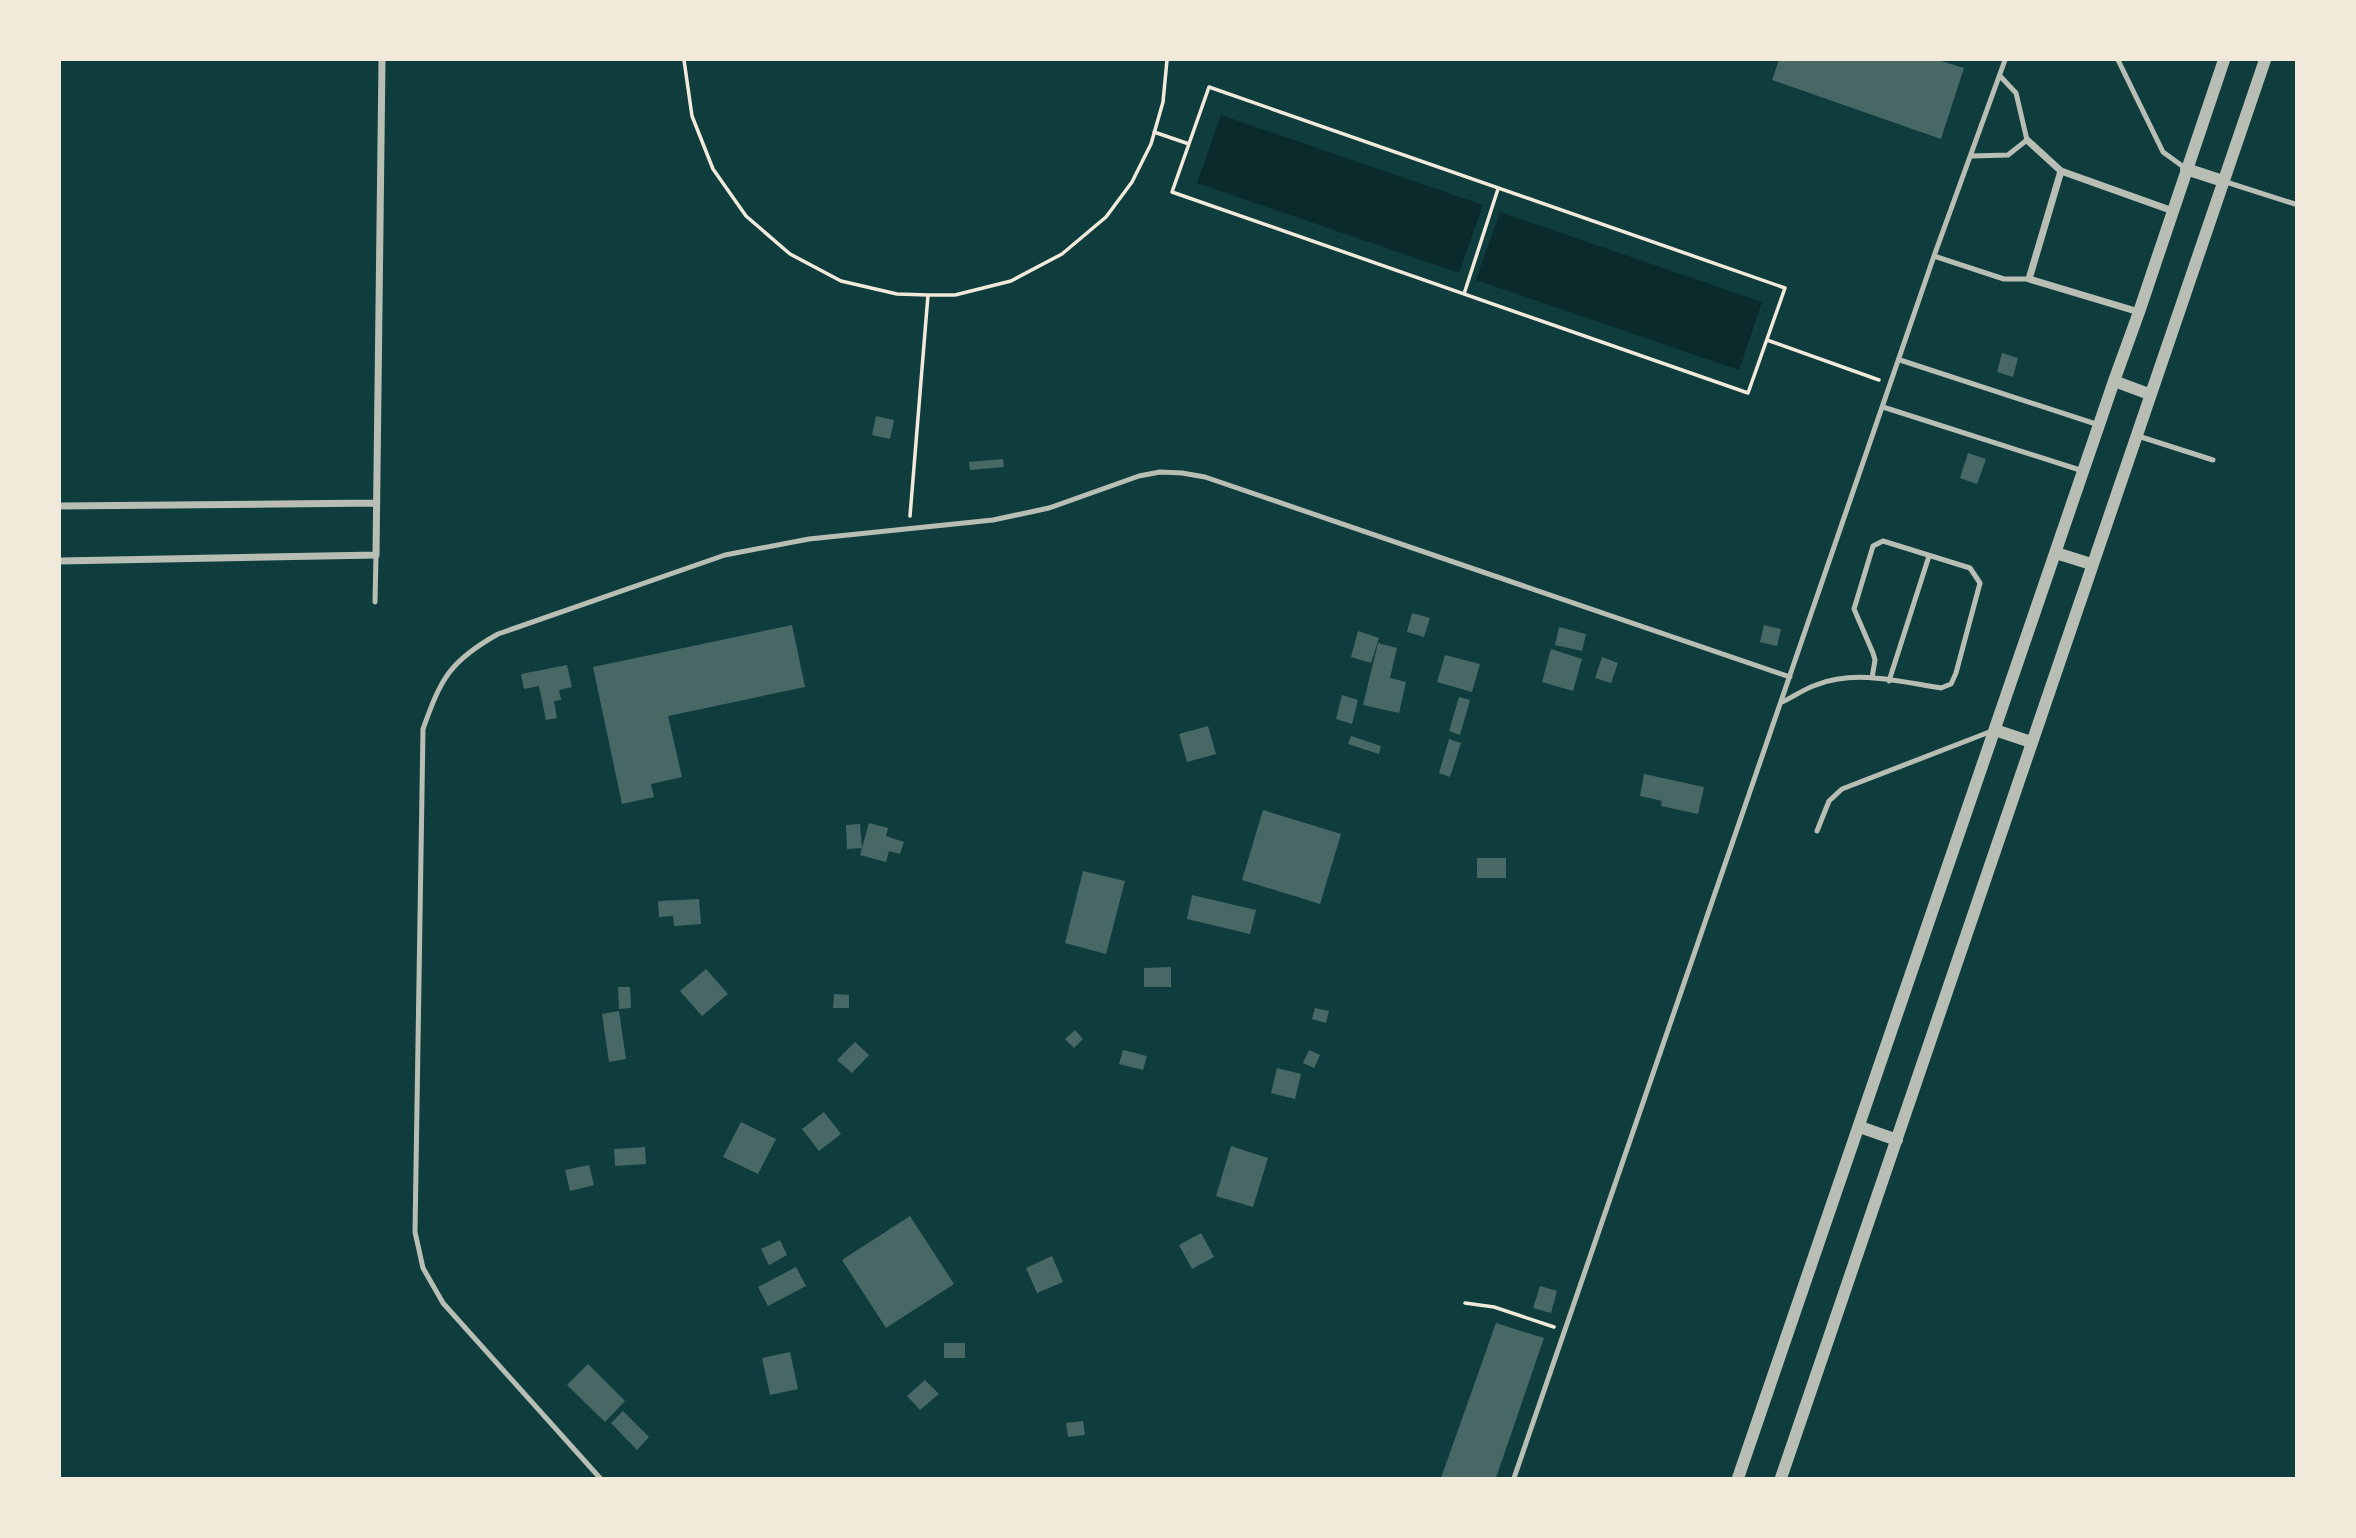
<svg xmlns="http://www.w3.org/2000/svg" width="2356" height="1538" font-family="'Fira Sans Condensed',sans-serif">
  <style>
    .water { fill: #0a2a2b }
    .building { fill: #486865 }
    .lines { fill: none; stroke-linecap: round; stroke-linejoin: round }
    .path { stroke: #f1e9da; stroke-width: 3.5 }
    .service { stroke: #b8beb3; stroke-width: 5 }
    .minor { stroke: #b8beb3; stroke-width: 7 }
    .tertiary { stroke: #b8beb3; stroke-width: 12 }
  </style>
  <rect width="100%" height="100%" fill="#0f3d3e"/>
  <path class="water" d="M1221,115L1483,205L1459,273L1197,183Z
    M1500,212L1762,302L1739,370L1476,280Z"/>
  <path class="building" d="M1779,60H1938L1964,68L1941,139L1772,80Z
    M2002,353L2018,358L2013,377L1997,372Z
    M876,416L894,420L890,439L872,435Z
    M1968,453L1986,459L1977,484L1960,478Z
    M1003,459L1004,467L970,470L969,462Z
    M1412,613L1430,618L1424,637L1407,632Z
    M792,625L805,687L668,716L682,777L651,784L654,797L622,804L593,667Z
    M1764,625L1781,629L1777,646L1760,642Z
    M1559,627L1586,634L1582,651L1555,645Z
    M1358,631L1379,638L1371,663L1351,657Z
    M1378,643L1397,648L1390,678L1406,682L1399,713L1363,705Z
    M1551,649L1582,659L1573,691L1542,682Z
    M1445,655L1480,664L1472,692L1437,682Z
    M1602,657L1618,663L1611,683L1595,678Z
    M567,665L572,687L559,690L561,700L554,701L557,718L546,720L539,686L524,689L521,674Z
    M1342,695L1358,700L1352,724L1336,719Z
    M1459,697L1470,700L1460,735L1449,731Z
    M1208,726L1216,754L1187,762L1179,734Z
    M1351,736L1381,746L1379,754L1348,744Z
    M1449,739L1461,743L1450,777L1439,773Z
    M1644,774L1704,787L1698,814L1661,806L1662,801L1640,796Z
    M1263,810L1341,834L1320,904L1242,880Z
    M869,823L888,828L886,836L904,842L900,854L889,851L886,862L860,855Z
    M860,824L862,848L847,849L846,825Z
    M1477,858H1506V878H1477Z
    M1083,871L1125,881L1106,954L1065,943Z
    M1192,895L1256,910L1250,934L1187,919Z
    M699,899L701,924L674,926L673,916L659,917L658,901Z
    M1171,967V987H1144V968Z
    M706,969L728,994L702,1016L680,991Z
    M618,987H630L631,1008L619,1009Z
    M834,994L849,995V1008H833Z
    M1315,1008L1329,1011L1326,1023L1312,1019Z
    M619,1011L626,1059L609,1062L602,1014Z
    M1075,1030L1083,1039L1074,1048L1065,1039Z
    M855,1042L869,1055L852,1073L837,1060Z
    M1123,1050L1147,1056L1143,1070L1119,1064Z
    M1309,1050L1320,1055L1314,1068L1303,1063Z
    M1277,1068L1301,1074L1295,1099L1271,1093Z
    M824,1112L841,1134L819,1151L802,1129Z
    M741,1122L776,1139L758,1174L723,1157Z
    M1231,1146L1268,1158L1253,1207L1216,1196Z
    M645,1147L646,1164L615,1166L614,1149Z
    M589,1165L594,1185L570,1191L565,1170Z
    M910,1216L954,1284L886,1328L842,1260Z
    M1201,1233L1214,1257L1192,1269L1179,1245Z
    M780,1240L787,1255L769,1265L761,1249Z
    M1052,1256L1063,1282L1037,1293L1026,1268Z
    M796,1267L806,1286L768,1306L758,1287Z
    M1540,1286L1557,1291L1551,1313L1533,1308Z
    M1496,1323L1544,1338L1496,1478H1441Z
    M944,1343H965V1358H944Z
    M790,1352L798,1389L770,1395L762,1358Z
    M588,1364L625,1401L605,1422L567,1385Z
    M925,1380L939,1394L920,1410L907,1396Z
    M623,1411L649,1437L637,1450L611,1423Z
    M1083,1421L1085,1435L1068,1437L1066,1423Z"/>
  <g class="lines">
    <path class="path" d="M684,60L692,116L713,169L746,216L790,254L841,281L897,294L928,295H955L1011,281L1062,254L1106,217L1132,182L1151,144L1163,102L1167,60
      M1209,87L1785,288L1748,393L1172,192Z
      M1154,132L1189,144
      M1464,294L1498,189
      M1767,340L1879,380
      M910,516L928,295
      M1465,1303L1494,1307L1554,1327"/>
    <path class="service" d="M2118,60L2163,152L2185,168
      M1971,156L2008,155L2027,140L2016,93L2000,76
      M2226,182L2295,204
      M1934,256L2004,279H2029
      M1900,360L2099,425
      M1883,407L2083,471
      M2138,436L2213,460
      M375,602L376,555
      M1889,681L1929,556
      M1782,702C1793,697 1804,689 1816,685C1856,669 1901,682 1941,688L1951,684L1956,673L1980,583L1970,568L1883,541L1873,546L1854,609L1873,653L1875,660L1872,678
      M1817,831L1829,801L1842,789L1992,731
      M600,1478L443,1303L423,1268L415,1232L423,729C441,678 450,661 498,634L725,555L809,539L993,520L1049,508L1139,476L1160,472L1182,473L1205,477L1790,677
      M1514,1478L1934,256L2005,60"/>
    <path class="minor" d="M2027,140L2061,171L2173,211
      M2061,171L2029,279L2139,312
      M60,506L376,503
      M60,561L376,555L382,60"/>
    <path class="tertiary" d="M2186,169L2223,181
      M2114,381L2149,394
      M2056,553L2091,564
      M1995,730L2031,742
      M1860,1127L1897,1140
      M1738,1478L2114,381L2139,312L2224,60
      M1781,1478L2265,60"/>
  </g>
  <rect width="2356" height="1538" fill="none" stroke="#f1e9da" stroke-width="122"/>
</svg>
